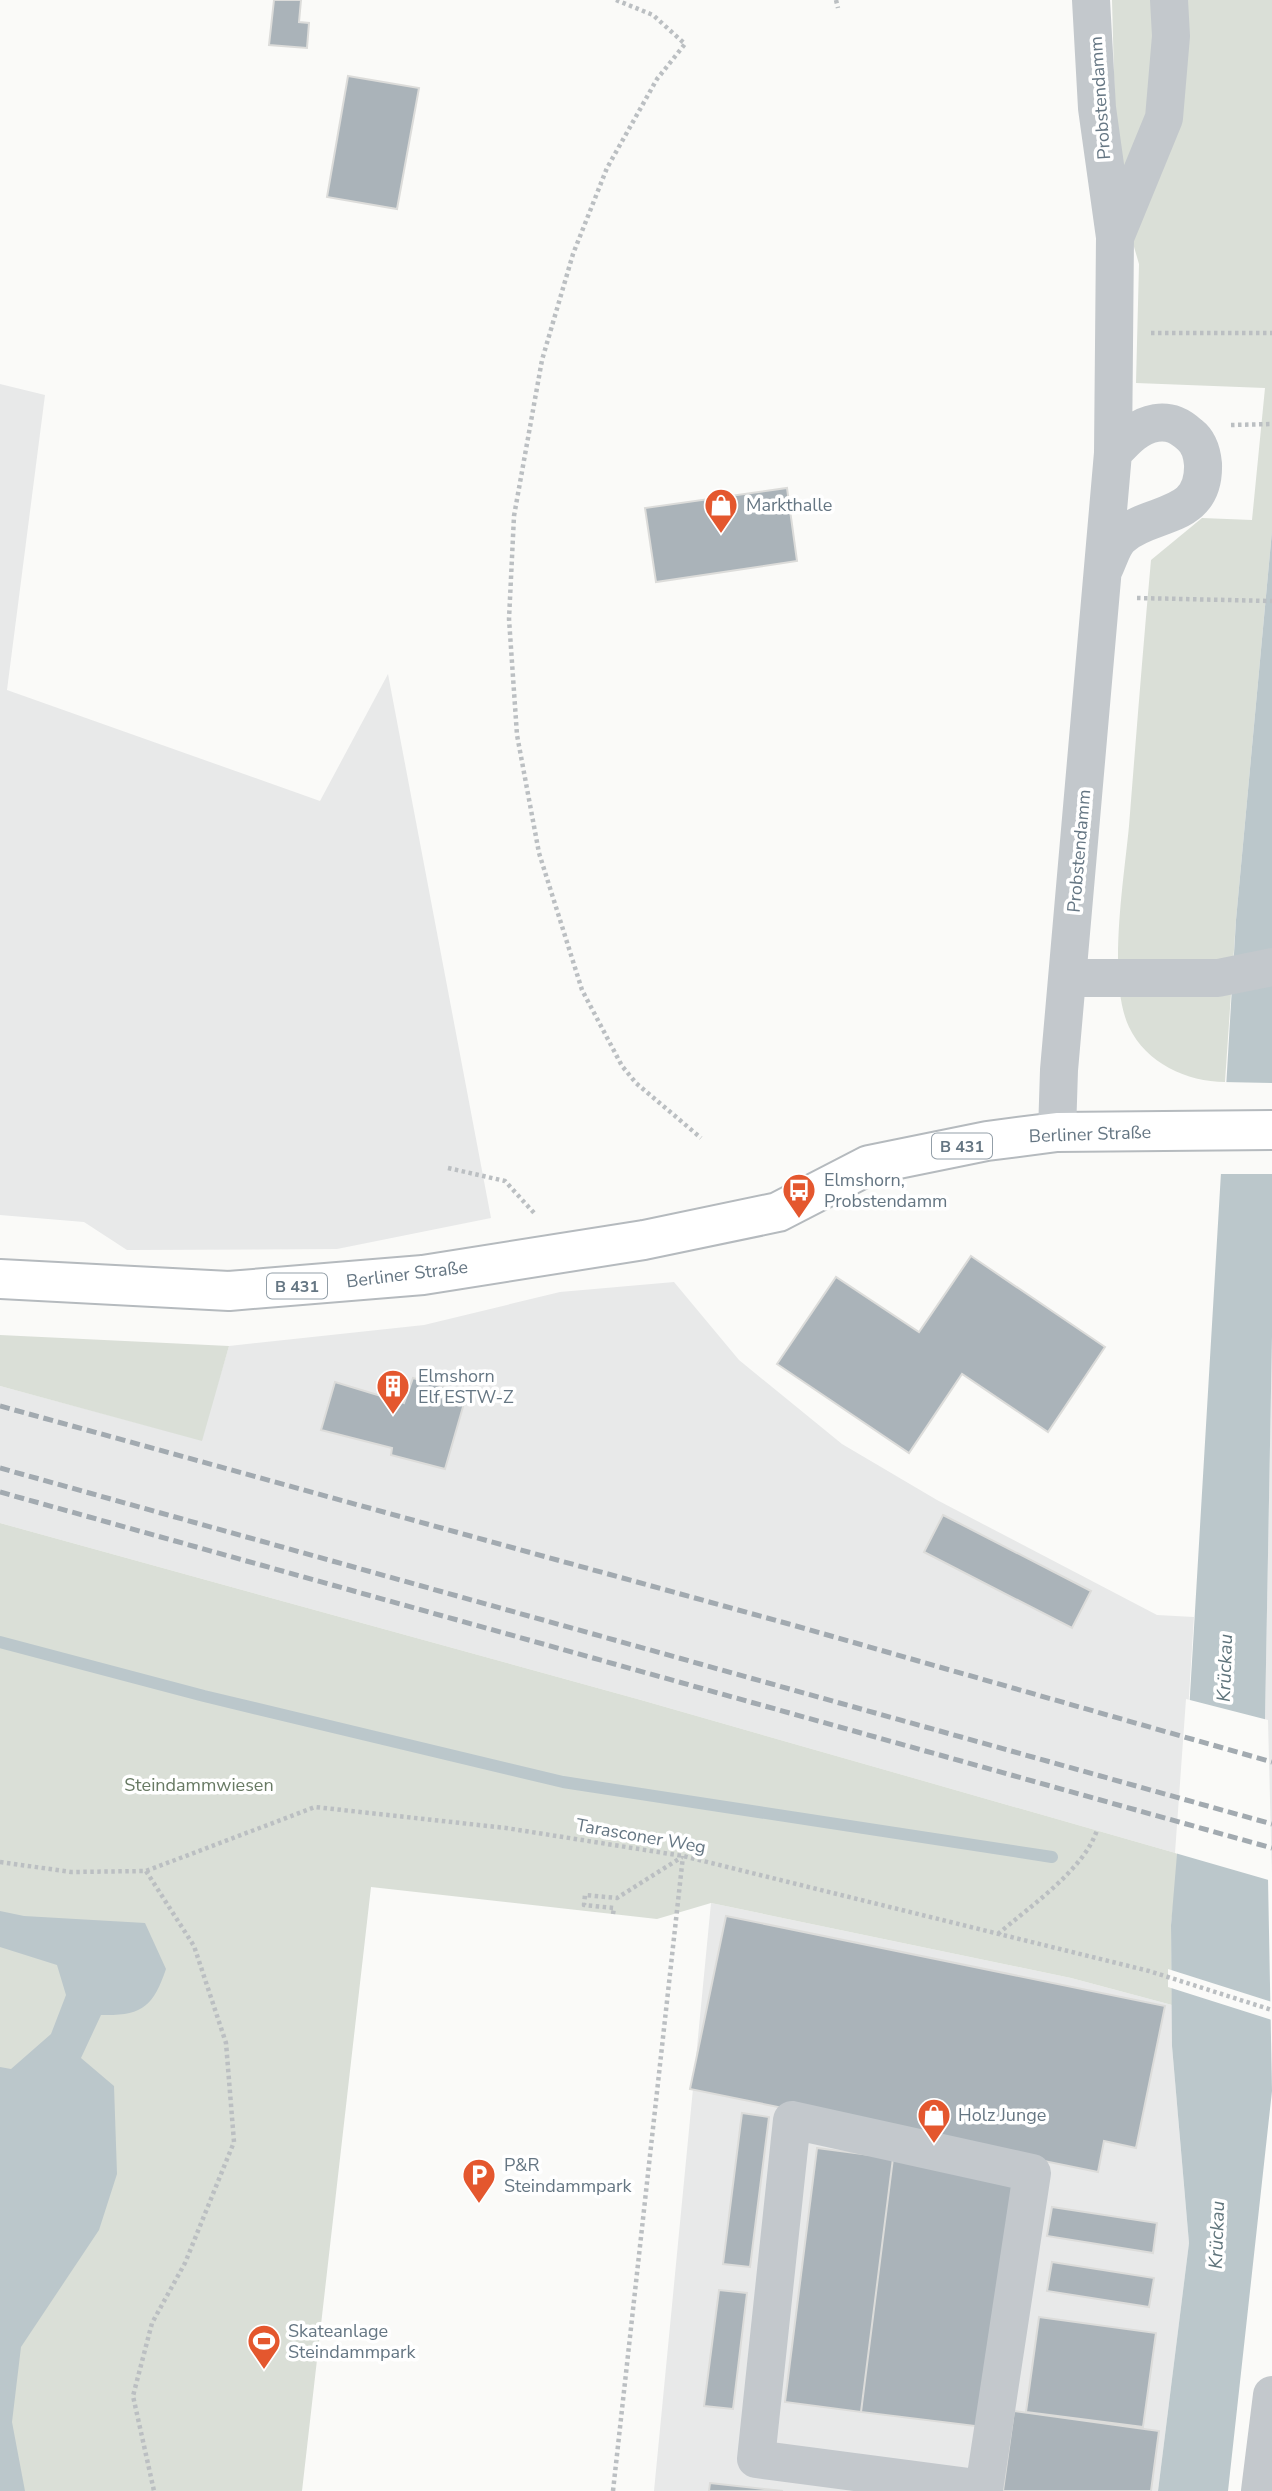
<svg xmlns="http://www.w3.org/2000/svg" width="1272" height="2491" font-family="'Nunito Sans',sans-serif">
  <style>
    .built { fill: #e8e9e9 }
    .green { fill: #dadfd7 }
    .water { fill: #bbc7cb }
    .pier { fill: #fafaf8 }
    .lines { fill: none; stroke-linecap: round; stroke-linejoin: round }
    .stream { stroke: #bbc7cb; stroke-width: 12 }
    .building { fill: #aab3b9; stroke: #dcdcda; stroke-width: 2 }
    .major-casing { stroke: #b5babe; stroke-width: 42 }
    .path { stroke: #bbbfc2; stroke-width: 4.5; stroke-dasharray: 3.5 3.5; stroke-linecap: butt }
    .minor { stroke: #c3c8cc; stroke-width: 38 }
    .major { stroke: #fff; stroke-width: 38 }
    .rail { stroke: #a2aab0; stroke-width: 5; stroke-dasharray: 10 5; stroke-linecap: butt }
    .labels { text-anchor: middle; stroke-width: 7; stroke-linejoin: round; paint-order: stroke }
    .shield { fill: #fff; stroke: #939fa8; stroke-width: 2 }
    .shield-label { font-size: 16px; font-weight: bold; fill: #657683 }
    .street-label { font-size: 18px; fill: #657683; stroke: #fff }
    .poi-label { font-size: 18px; fill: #657683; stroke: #fff; text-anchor: start }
    .park-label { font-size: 18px; fill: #687a64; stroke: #fff }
    .water-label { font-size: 19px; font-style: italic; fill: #60757c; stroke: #fff }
  </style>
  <rect width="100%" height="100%" fill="#fafaf8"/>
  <path class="built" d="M0,384L45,395L7,690L320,801L388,674L491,1218L337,1249L127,1250L84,1222L0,1215Z
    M674,1282L739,1360L842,1444L937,1500L1157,1615L1194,1617L1179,1854L641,1700L0,1523V1386L201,1440L229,1346L424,1325L560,1292Z
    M1272,1336V1881L1265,1719Z
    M711,1903L1071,1978L1172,2005V2046L1189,2243L1158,2491H654Z"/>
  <path class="green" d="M1112,0H1272V531L1236,920L1225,1082C1187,1082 1146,1063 1129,1027C1107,981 1124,879 1129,826C1136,737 1143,649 1151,560L1202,518L1252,520L1265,388L1136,383L1139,264L1117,188Z
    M0,1335L229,1346L202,1441L0,1386Z
    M0,1523L641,1700L1179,1854L1171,1925L1172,2005L1071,1978L711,1903L657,1919L371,1887L302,2491H0Z"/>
  <path class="water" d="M1272,531V1336L1265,1719L1272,2091L1228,2491H1158L1189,2243L1172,2046L1171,1925L1189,1712L1236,920Z
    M0,1911L24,1916L145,1923L166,1969C153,2007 142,2016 101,2015L81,2058L114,2086L117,2174L99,2230L21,2347L12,2422L25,2491H0V2067L11,2069L51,2034L66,1995L57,1965L0,1947Z"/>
  <path class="pier" d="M1222,1082L1272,1083V1174H1216Z
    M1186,1699L1268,1720L1272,1881L1175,1853Z
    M1168,1969L1272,2002V2020L1168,1987Z"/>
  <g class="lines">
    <path class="stream" d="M0,1642L204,1696L563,1782L1052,1857"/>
  </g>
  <path class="building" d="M274,0H301L299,22L309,23L307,48L269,45Z
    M348,76L419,88L397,209L327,197Z
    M787,488L797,561L656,582L645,508Z
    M971,1256L1105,1347L1048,1432L962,1374L909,1453L777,1364L836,1277L919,1332Z
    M413,1378L467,1393L445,1469L391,1455L392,1448L321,1430L335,1382L404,1403Z
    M943,1515L1091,1591L1072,1628L924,1552Z
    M726,1916L1165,2006L1136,2148L1104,2141L1098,2172L690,2089Z
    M742,2113L769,2117L750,2267L723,2264Z
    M817,2148L893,2158L861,2412L785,2402Z
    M893,2158L1015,2173L983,2427L861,2412Z
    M1052,2207L1157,2223L1153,2253L1047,2236Z
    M1052,2262L1154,2278L1149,2307L1047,2291Z
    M719,2290L747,2293L733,2409L704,2406Z
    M1039,2317L1156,2333L1143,2427L1026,2412Z
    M1014,2411L1159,2431L1151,2491H1003Z
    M710,2483L783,2491H709Z"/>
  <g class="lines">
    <defs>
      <path id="major" d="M0,1279L229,1291L423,1275L644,1240L778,1212L869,1165L987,1141L1057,1132L1272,1130"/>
    </defs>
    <use href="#major" class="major-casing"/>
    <path class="path" d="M616,0L653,15L685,44L657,79L607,168L573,254L542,360L514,516L509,619L517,735L539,853L582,990L622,1066L636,1083L701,1138
      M836,0L838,8
      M1151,333H1272
      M1231,425L1272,424
      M1137,598L1272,601
      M448,1168L505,1181L535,1214
      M0,1862L71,1872L146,1871L315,1807L506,1828L683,1856L1149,1971L1272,2010
      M146,1871L194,1946L226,2043L234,2142L185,2263L152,2323L133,2396L154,2491
      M613,1914L614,1908L584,1905L585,1895L617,1898L682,1857
      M998,1934C1029,1907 1084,1870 1097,1830
      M613,2491L683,1856"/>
    <path class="minor" d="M1116,235L1164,118L1171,36L1169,0
      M1104,569C1109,559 1113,543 1122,536C1151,510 1205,521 1203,464C1202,453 1199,442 1190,435C1180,426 1171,421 1156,423C1137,426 1125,440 1113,453
      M1069,978H1218L1272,967
      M1057,1132L1059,1070L1113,453L1115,237L1097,108L1091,0
      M792,2120L1032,2173L984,2489L756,2459Z
      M1260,2491L1272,2395"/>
    <use href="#major" class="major"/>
    <path class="rail" d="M0,1406L789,1624L1272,1762
      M0,1468L1272,1824
      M0,1492L1272,1848"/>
  </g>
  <defs>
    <symbol id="shop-pin" viewBox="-11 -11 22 30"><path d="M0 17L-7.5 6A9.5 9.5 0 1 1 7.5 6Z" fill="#e4572e" stroke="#fff"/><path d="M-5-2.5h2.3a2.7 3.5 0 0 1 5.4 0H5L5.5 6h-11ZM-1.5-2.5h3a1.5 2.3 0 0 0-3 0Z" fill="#fff"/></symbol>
    <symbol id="bus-pin" viewBox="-11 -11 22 30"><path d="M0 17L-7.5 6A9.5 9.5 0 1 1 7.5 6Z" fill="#e4572e" stroke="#fff"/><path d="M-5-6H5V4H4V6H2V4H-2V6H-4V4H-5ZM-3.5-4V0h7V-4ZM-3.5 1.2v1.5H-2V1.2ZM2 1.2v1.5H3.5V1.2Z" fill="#fff"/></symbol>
    <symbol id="building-pin" viewBox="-11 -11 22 30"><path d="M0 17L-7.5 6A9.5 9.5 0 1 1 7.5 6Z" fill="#e4572e" stroke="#fff"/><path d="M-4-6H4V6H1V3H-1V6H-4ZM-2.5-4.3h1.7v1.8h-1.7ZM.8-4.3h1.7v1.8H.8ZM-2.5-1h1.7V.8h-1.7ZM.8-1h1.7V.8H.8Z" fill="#fff"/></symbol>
    <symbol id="parking-pin" viewBox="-11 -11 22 30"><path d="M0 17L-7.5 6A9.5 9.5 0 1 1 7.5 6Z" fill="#e4572e" stroke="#fff"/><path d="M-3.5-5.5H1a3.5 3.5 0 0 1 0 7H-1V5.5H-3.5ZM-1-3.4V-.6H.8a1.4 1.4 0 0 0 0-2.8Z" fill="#fff"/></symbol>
    <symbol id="stadium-pin" viewBox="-11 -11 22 30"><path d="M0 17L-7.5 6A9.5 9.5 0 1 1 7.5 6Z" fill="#e4572e" stroke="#fff"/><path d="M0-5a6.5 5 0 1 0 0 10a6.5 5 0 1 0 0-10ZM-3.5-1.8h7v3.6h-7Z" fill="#fff"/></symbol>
  </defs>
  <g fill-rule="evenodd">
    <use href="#shop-pin" x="702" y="486" width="38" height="52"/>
    <use href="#bus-pin" x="780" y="1171" width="38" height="52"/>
    <use href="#building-pin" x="374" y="1367" width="38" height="52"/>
    <use href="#shop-pin" x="915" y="2096" width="38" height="52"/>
    <use href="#parking-pin" x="460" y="2156" width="38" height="52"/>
    <use href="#stadium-pin" x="245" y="2322" width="38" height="52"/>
  </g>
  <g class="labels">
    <g class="shield">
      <rect x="932" y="1133.5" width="60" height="25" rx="5"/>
      <rect x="267" y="1273.5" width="60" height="25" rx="5"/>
    </g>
    <g class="shield-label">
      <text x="962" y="1152">B 431</text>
      <text x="297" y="1292">B 431</text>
    </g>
    <g class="street-label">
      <text transform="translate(1100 98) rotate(-94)" y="6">Probstendamm</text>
      <text transform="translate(1079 851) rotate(-85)" y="6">Probstendamm</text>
      <text transform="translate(1090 1134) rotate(-2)" y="6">Berliner Straße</text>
      <text transform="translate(407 1274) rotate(-7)" y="6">Berliner Straße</text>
      <text transform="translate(641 1836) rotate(10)" y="6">Tarasconer Weg</text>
    </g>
    <g class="poi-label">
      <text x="746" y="511">Markthalle</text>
      <text x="824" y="1186">Elmshorn,<tspan x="824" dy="21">Probstendamm</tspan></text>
      <text x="418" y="1382">Elmshorn<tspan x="418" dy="21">Elf ESTW-Z</tspan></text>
      <text x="958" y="2121">Holz Junge</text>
      <text x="504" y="2171">P&amp;R<tspan x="504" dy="21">Steindammpark</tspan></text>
      <text x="288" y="2337">Skateanlage<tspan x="288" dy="21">Steindammpark</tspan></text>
    </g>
    <g class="park-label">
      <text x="199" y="1791">Steindammwiesen</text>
    </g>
    <g class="water-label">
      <text transform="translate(1224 1668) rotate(-88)" y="7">Krückau</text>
      <text transform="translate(1216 2235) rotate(-88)" y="7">Krückau</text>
    </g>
  </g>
</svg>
